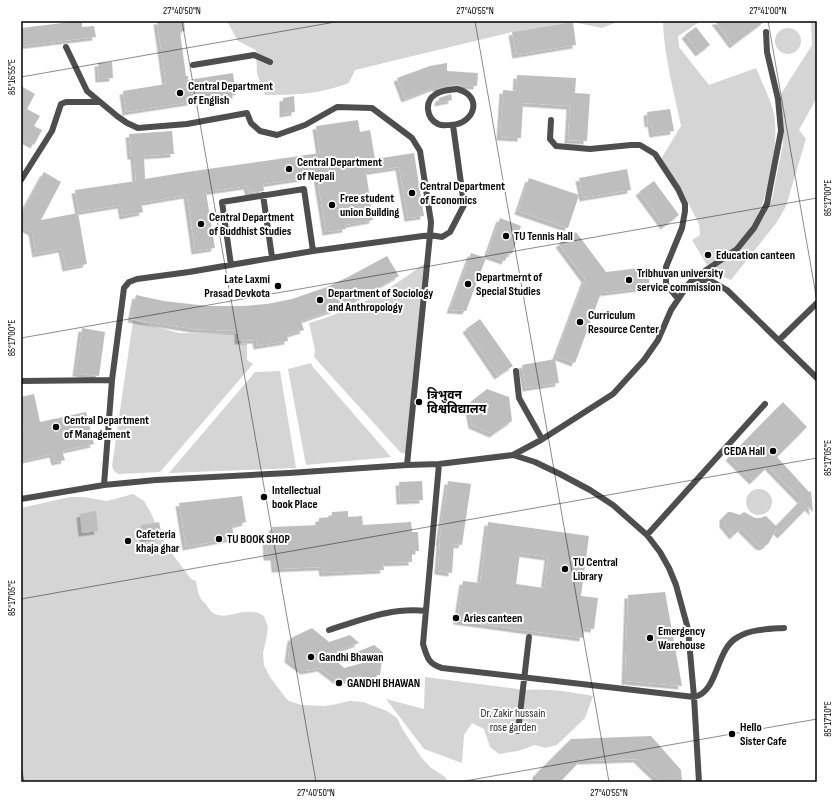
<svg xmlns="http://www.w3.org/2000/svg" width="838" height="803" font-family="'Sofia Sans Condensed','Noto Sans Devanagari',sans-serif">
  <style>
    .green { fill: #d5d5d5 }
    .building { fill: #bebebe; fill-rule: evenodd; filter: url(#shadow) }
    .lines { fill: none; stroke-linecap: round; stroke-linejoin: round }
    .lane { stroke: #4e4e4e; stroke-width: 6 }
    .ticks { fill: none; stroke: #000; stroke-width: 1; stroke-opacity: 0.45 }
    .poi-dot { fill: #000; stroke: #fff; stroke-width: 1.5 }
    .labels { text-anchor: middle; stroke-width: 4; stroke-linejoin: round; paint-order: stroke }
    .poi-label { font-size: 12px; font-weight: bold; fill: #000; stroke: #fff; text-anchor: start }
    .park-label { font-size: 12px; fill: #2c2c2c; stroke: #fff }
    .neatline { fill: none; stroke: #000; stroke-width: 1.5 }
    .ticks-label { font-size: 10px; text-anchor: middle; fill: #000 }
  </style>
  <defs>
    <filter id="shadow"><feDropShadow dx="-3.5" dy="3.5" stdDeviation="0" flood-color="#0004"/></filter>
  </defs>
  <rect width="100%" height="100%" fill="#fff"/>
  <path class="green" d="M227,21H620L602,28L573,22L512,32L355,70L349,83C319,94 296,95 265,95L257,74L256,50L238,41Z
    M663,21H701L678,36L679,47L709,85L756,68C761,81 771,100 774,114C779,141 770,191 757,216C751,228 741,241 731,250C724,255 715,260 707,265L692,240L700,235L699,224L682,191L661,159L681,126C674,91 664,57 663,21Z
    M811,21H817V102L815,101L799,130L806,139L786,206L777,222L731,280L710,271L732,256L744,245L764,217L772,199L783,144L781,94L812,45Z
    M775 41a13 13 0 1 1 26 0a13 13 0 1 1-26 0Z
    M425,263L410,454L401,453L314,357L315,350L309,323C354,310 387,292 425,263Z
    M133,321L179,333L239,334L241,344H247V360L253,364L160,472L118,474L114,471L112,466Z
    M311,363L313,367L391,457L306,465L288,369Z
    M280,371L296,468L169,473L255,372Z
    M746 502a13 13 0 1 1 26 0a13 13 0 1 1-26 0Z
    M133,494L144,501L151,513L156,525L167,547L191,579L196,581C197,587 198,594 201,599C202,601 204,602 206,604C208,607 209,610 213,613C228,622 245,604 264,616L268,627L266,640L263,653L264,665L270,677L285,697L289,701L302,705L324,706L337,704L349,701L363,702L387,711L397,718L403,730L421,757L430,767L445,777L448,782H21V508L70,497H84L107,501Z
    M425,677L525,690C548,688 570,692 593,696L585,718L557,745L545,748L535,745L518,751L499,754L490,747L484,729L472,723L464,735L462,763L424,749L386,699L424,709Z"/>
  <path class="building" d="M79,21H82V27L94,26L96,37L21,46V28Z
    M157,21H184L185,31L180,32L186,76H188V80L233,73L236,95L126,112L123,91L166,84Z
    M715,21H765L733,45Z
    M573,22L576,45L516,55L512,32Z
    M696,27L710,45L699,53L685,35Z
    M112,62L113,78L99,79L98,63Z
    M447,63V71L478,73L477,86L450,85L436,89V87L405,99L397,78L430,66Z
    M517,75L576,78L575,93L590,94L587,141L568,140L570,106L523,103L521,138L500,137L503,90L516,91Z
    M21,86L35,94L27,109L40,116L34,126L42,130L34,145L21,138Z
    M451,94L452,100L438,103L439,98Z
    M294,96L295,112L283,114V98Z
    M670,109L674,131L653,134L651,123L648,124L647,112Z
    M358,120L360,132L370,130L375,159L414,153L424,216L408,218L399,167L366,172L373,220L345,225L346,229L326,232L317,176L263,184L264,191L249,193L247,186L206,192L215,248L195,251L187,195L141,203L143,212L123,216L121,205L79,212L75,190L136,181L134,156H131L129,134L172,131L174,154L144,156L145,179L187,172L320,153L316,126Z
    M627,169L631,190L583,198L579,178Z
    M44,172L61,182L41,220L78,213L87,264L66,268L62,249L36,254L32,232L21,226V214Z
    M529,178L579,195L568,228L518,211Z
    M654,181L679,215L664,226L639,192Z
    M500,218L521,226L512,254L508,253L505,261L487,255Z
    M576,232L606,272L648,267L650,287L601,293L575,363L556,356L585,279L559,244Z
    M471,253L486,258L466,311L450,310Z
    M387,256L399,276L358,299L336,309L301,321L304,330L287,335L288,341L257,346L256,340L238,341V331L194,329L131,319L136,295L164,301L207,306H243L267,304L292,299L327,287L348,277Z
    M480,319L513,366L498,376L466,329Z
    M82,328L105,332L99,376L76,373Z
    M555,359L559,383L526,388L522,365Z
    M487,389L509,397L512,421L493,434L472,425L468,404Z
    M34,394L40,422L86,412L94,444L62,451L65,460L55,462L53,454L21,461V432L23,431L21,421V397Z
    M783,402L807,427L777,457L809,492L811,491L813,512L808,507L781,535L776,530L768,544L763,547L759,546L741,528L733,536L723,524V517L728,512H731L740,515L744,512L755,518H760L766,516L776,526L801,500L768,466L753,481L729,457Z
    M422,481L423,500L400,501L399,482Z
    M448,481L471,484L462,545L454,544L452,573L438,571L440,542H439Z
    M242,496L246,522L232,526L234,538L186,547L179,503Z
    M96,511L98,531L82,533L80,514Z
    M348,511V517L362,516L363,525L411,522L412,532H418L419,551H412V562L383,563L384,570L323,573L322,567L275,569L274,557H267L266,537H273L272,527L319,525V518L332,517V512Z
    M159,522L162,536L144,539L141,525Z
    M488,522L589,536L581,596L598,598L594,629L584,628L583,638L457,621L463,581L480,583ZM520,553L548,557L544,588L516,584Z
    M665,592L682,686L625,681L628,595Z
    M312,628L329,642L350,635L359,643L329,654L344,668L370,661L357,652L374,645L383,652L380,675H362L341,683L321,668L304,671L288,659L291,638Z
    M651,736L681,770L682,782H661L637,759L580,761L560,782H536V774L571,739Z"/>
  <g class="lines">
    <path class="lane" d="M66,47L87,91L117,116L127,123L138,128L187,124L247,113L251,123L260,131L277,135L305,125L337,107L372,108L412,138L420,151L431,222L430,235L442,237L450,232L464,205L453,125
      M193,65L254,55L270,62
      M457,89C483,95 476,124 450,125C446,125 442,126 438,124C426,118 424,101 436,94C442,90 450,90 457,89Z
      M551,120L550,139L556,146L590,149L631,145H640L655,154L678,189L685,204V211L682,228L666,267V284L678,299
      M21,180L52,131L61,104L66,102H100
      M263,195L272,257
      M231,265L222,202L304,189L313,251
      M693,279L711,281L727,290L817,378
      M779,340L817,303
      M516,371L519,398L542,439
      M21,381L112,380
      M513,455L541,440L613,394L644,360L658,340L671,310L687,286L693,279L737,249L754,228L767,204L781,131L778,99L767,52L766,32
      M439,464L423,644C427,657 428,664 442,668L694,697C719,692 715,649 738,637C751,629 769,629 784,628
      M104,485L112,380L124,288L129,282L137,279L189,272L313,251L430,235L407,465
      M21,499L104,485L156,480L289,473L407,465L439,464L513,455L535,462L560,474L590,490L613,505L647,535L660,552L669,568L676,585L688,629L694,697L699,782
      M647,535L765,404
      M329,630C361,620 392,607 426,611
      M518,731L529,637"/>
  </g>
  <path class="ticks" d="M182,21L316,782M475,21L609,782M768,21L817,301M21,77L341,21M21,338L817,198M21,599L817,458M21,766L24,782M459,782L817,719"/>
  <g class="poi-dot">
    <circle cx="180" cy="93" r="4"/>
    <circle cx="289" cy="169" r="4"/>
    <circle cx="412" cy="193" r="4"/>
    <circle cx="332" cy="205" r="4"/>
    <circle cx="201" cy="224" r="4"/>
    <circle cx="506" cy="236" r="4"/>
    <circle cx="708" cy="255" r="4"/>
    <circle cx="629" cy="280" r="4"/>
    <circle cx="468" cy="284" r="4"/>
    <circle cx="278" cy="286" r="4"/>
    <circle cx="320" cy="300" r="4"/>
    <circle cx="580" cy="322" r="4"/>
    <circle cx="419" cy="402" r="4"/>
    <circle cx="56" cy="427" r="4"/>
    <circle cx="773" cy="451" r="4"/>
    <circle cx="264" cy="497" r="4"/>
    <circle cx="219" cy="539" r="4"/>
    <circle cx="128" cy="541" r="4"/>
    <circle cx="565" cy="569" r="4"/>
    <circle cx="456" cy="618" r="4"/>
    <circle cx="650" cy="638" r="4"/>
    <circle cx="311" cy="657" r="4"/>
    <circle cx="339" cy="683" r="4"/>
    <circle cx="732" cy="734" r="4"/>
  </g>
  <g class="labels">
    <g class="poi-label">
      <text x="188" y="90">Central Department<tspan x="188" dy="14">of English</tspan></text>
      <text x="297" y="166">Central Department<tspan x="297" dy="14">of Nepali</tspan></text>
      <text x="420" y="190">Central Department<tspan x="420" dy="14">of Economics</tspan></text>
      <text x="340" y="202">Free student<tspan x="340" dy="14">union Building</tspan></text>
      <text x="209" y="221">Central Department<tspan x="209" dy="14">of Buddhist Studies</tspan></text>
      <text x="514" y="240">TU Tennis Hall</text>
      <text x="716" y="259">Education canteen</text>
      <text x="637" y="277">Tribhuvan university<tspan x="637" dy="14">service commission</tspan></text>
      <text x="476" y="281">Departmernt of<tspan x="476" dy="14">Special Studies</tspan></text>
      <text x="270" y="283" text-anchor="end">Late Laxmi<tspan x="270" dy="14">Prasad Devkota</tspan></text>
      <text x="328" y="297">Department of Sociology<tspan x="328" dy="14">and Anthropology</tspan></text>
      <text x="588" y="319">Curriculum<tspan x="588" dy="14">Resource Center</tspan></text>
      <text x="427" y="399">त्रिभुवन<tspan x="427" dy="14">विश्वविद्यालय</tspan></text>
      <text x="64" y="424">Central Department<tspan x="64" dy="14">of Management</tspan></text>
      <text x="765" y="455" text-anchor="end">CEDA Hall</text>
      <text x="272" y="494">Intellectual<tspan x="272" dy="14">book Place</tspan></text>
      <text x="136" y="538">Cafeteria<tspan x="136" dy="14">khaja ghar</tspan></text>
      <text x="227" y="543">TU BOOK SHOP</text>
      <text x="573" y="566">TU Central<tspan x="573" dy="14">Library</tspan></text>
      <text x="464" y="622">Aries canteen</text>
      <text x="658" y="635">Emergency<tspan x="658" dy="14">Warehouse</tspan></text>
      <text x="319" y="661">Gandhi Bhawan</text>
      <text x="347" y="687">GANDHI BHAWAN</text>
      <text x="740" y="731">Hello<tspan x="740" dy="14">Sister Cafe</tspan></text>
    </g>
    <g class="park-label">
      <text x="513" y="717">Dr. Zakir hussain<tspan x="513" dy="14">rose garden</tspan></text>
    </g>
  </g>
  <rect width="838" height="803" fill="none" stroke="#ffffff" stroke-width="44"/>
  <rect x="22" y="22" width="794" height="759" class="neatline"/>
  <g class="ticks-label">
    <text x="182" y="14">27°40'50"N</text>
    <text x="475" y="14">27°40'55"N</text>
    <text x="768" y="14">27°41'00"N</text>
    <text transform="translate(11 77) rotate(-90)" y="4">85°16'55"E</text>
    <text transform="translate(827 198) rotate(-90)" y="4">85°17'00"E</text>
    <text transform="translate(11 338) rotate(-90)" y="4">85°17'00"E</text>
    <text transform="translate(827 458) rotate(-90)" y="4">85°17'05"E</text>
    <text transform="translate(11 598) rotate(-90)" y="4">85°17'05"E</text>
    <text transform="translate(827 719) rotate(-90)" y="4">85°17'10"E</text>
    <text x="316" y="796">27°40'50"N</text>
    <text x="609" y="796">27°40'55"N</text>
  </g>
</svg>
